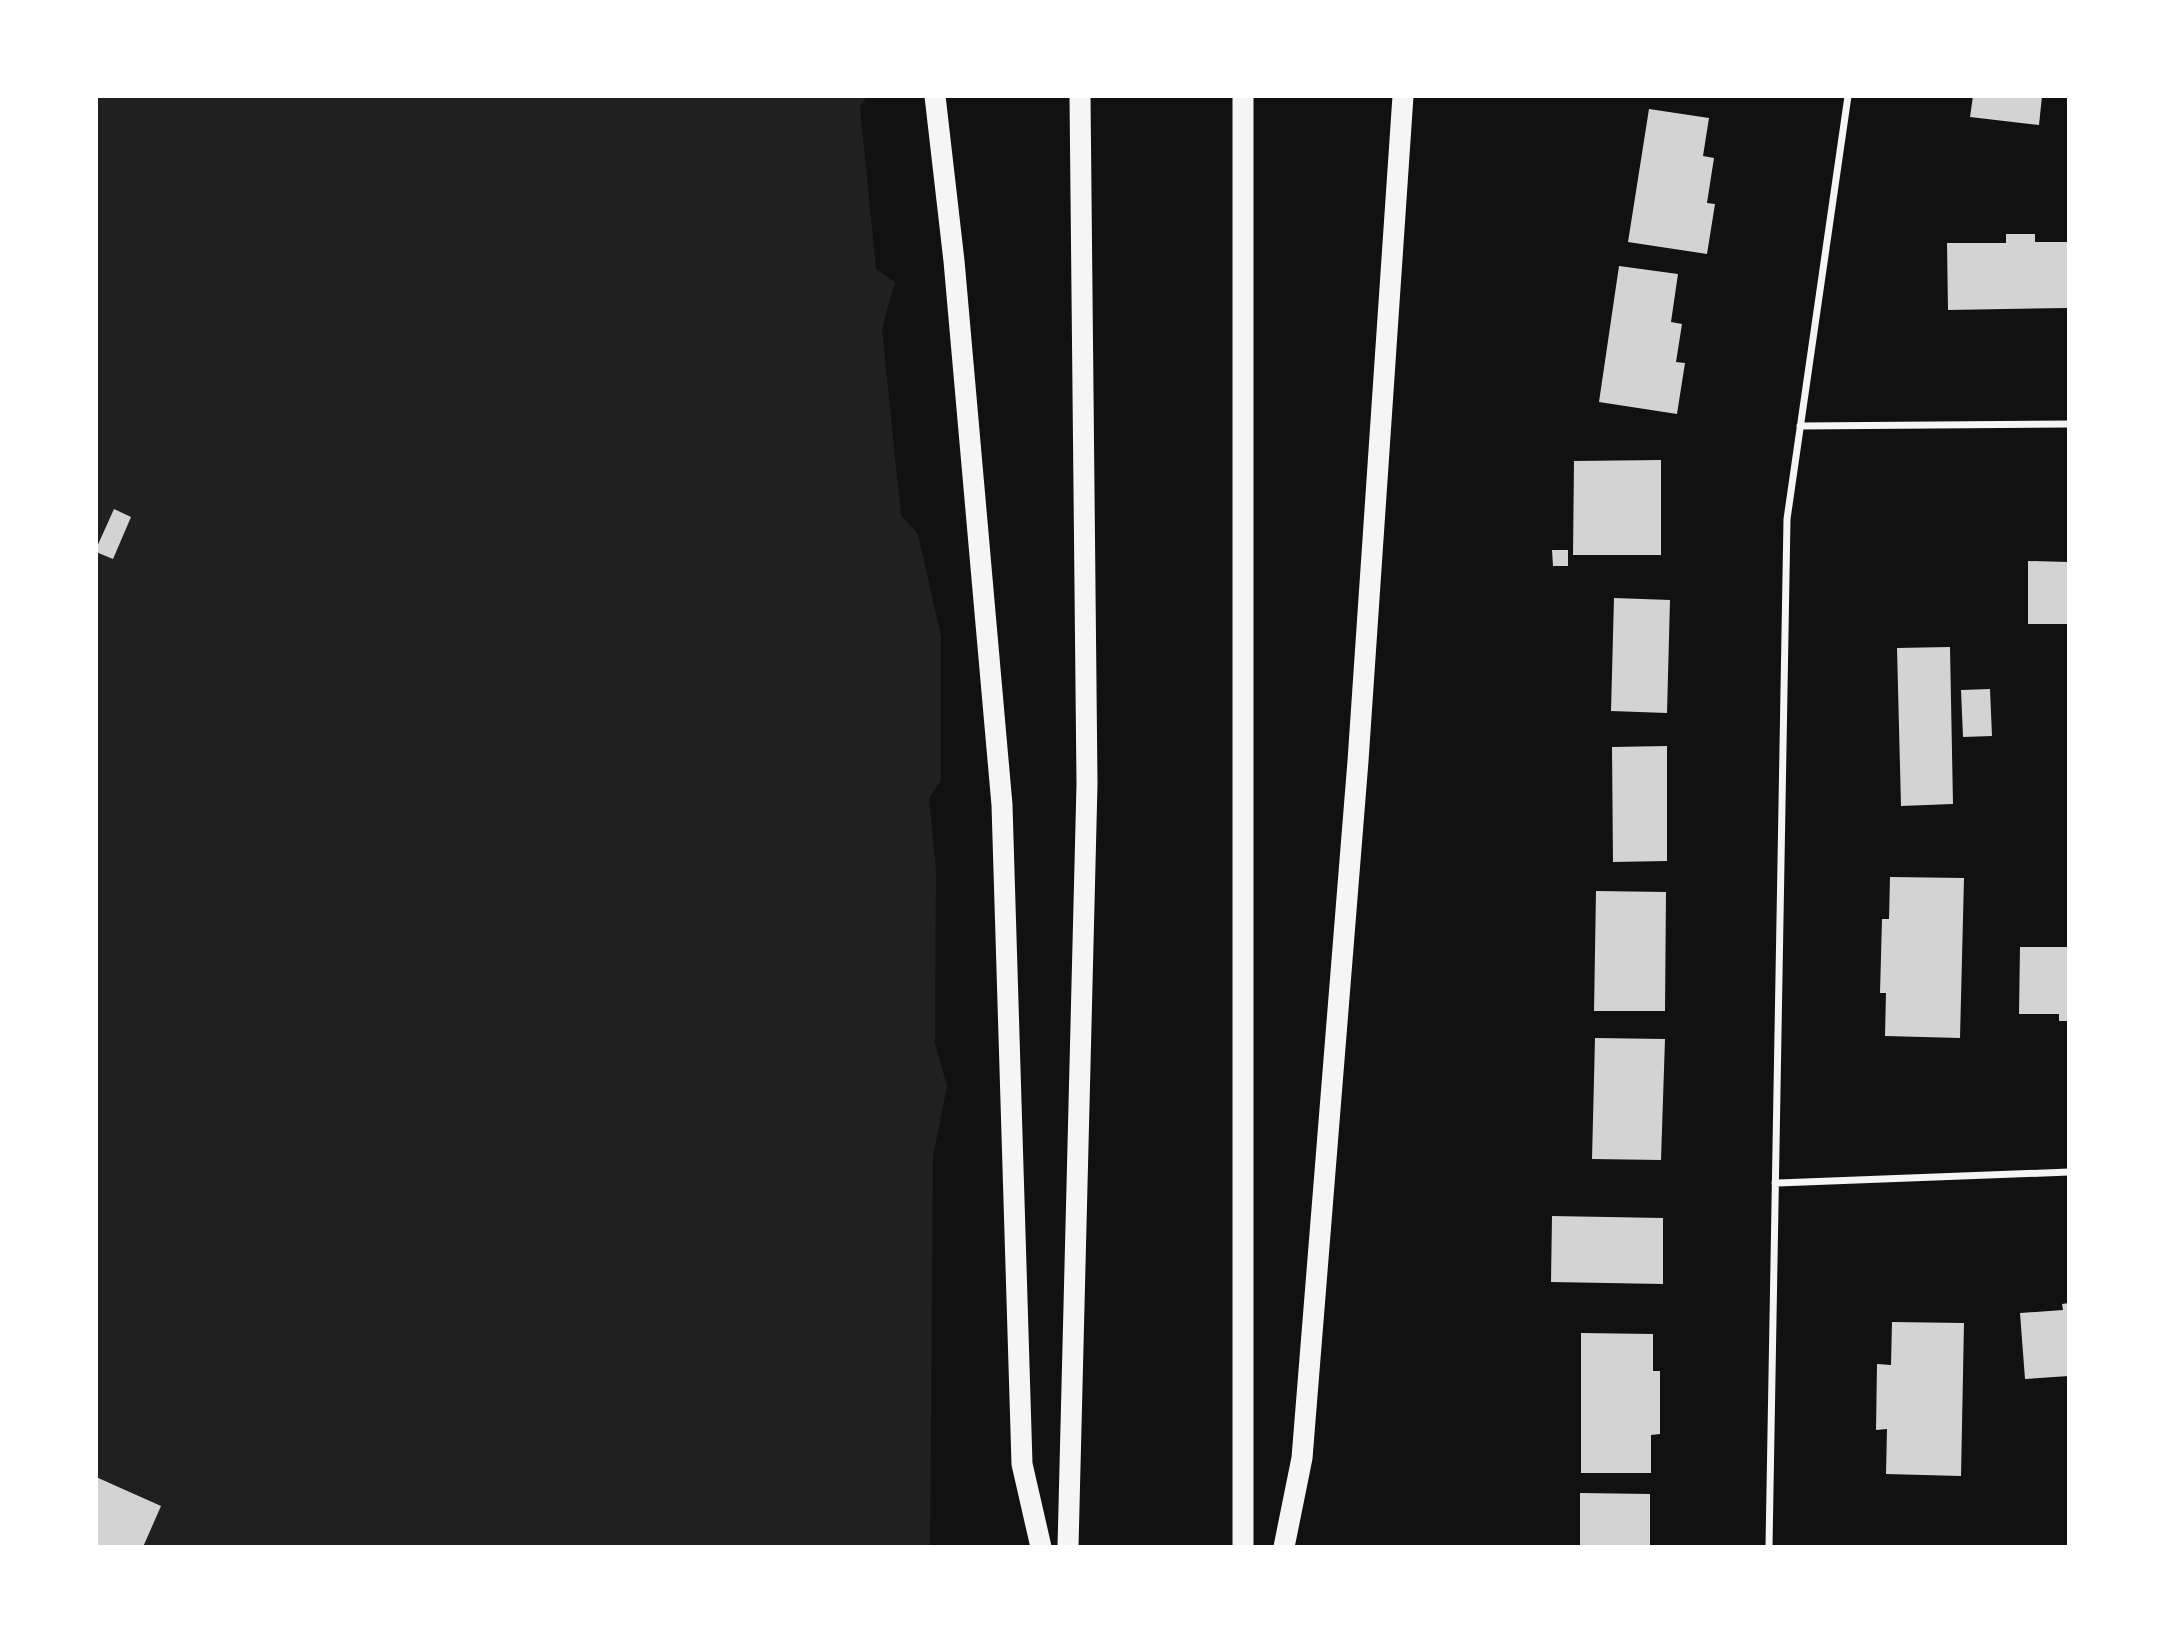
<svg xmlns="http://www.w3.org/2000/svg" width="2165" height="1643" font-family="Cabin,sans-serif">
  <style>
    .green { fill: #202020 }
    .building { fill: #d3d3d3 }
    .lines { fill: none; stroke-linecap: round; stroke-linejoin: round }
    .minor { stroke: #f5f5f5; stroke-width: 7 }
    .motorway { stroke: #f5f5f5; stroke-width: 21 }
  </style>
  <rect width="100%" height="100%" fill="#111"/>
  <path class="green" d="M96,96H867L860,107L876,269L895,282L882,329L901,515L918,534L941,636V780L929,798L936,870L935,1043L947,1086L933,1156L930,1547H96Z"/>
  <path class="building" d="M1973,96H2042L2039,125L1970,117Z
    M1649,109L1709,118L1703,156L1714,158L1707,203L1715,204L1707,254L1628,242Z
    M2006,234H2035V242H2069V308L1948,310L1947,243H2006Z
    M1619,266L1678,274L1671,322L1682,324L1676,362L1685,363L1677,414L1599,402Z
    M1661,460V555H1573L1574,461Z
    M114,509L131,517L113,559L96,552V549Z
    M1552,550H1568V566H1553Z
    M2028,561L2069,562V624H2028Z
    M1614,598L1670,600L1667,713L1611,711Z
    M1950,647L1953,804L1901,806L1897,648Z
    M1990,689L1992,736L1963,737L1961,690Z
    M1667,746V861L1613,862L1612,747Z
    M1890,877L1964,878L1960,1038L1885,1036L1886,993H1880L1882,919H1889Z
    M1596,891L1666,892L1665,1011H1594Z
    M2020,947H2069V1021H2059V1014H2019Z
    M1595,1038L1665,1039L1661,1160L1592,1159Z
    M1552,1216L1663,1218V1284L1551,1282Z
    M2069,1303V1376L2025,1379L2020,1313L2063,1310L2062,1304Z
    M1892,1322L1964,1323L1961,1476L1886,1474L1887,1429L1876,1430L1877,1364L1891,1365Z
    M1581,1333L1653,1334V1371H1660V1434L1651,1435V1473H1581Z
    M96,1477L161,1506L143,1547L96,1546Z
    M1580,1493L1650,1494V1547H1580Z"/>
  <g class="lines">
    <path class="minor" d="M1800,426L2069,424
      M1775,1183L2069,1172
      M1769,1547L1787,519L1848,96"/>
    <path class="motorway" d="M935,96L954,261L1002,805L1022,1464L1041,1547
      M1243,96V1547
      M1068,1547L1087,784L1080,96
      M1284,1547L1302,1458L1358,761L1403,96"/>
  </g>
  <rect width="2165" height="1643" fill="none" stroke="#ffffff" stroke-width="196"/>
</svg>
